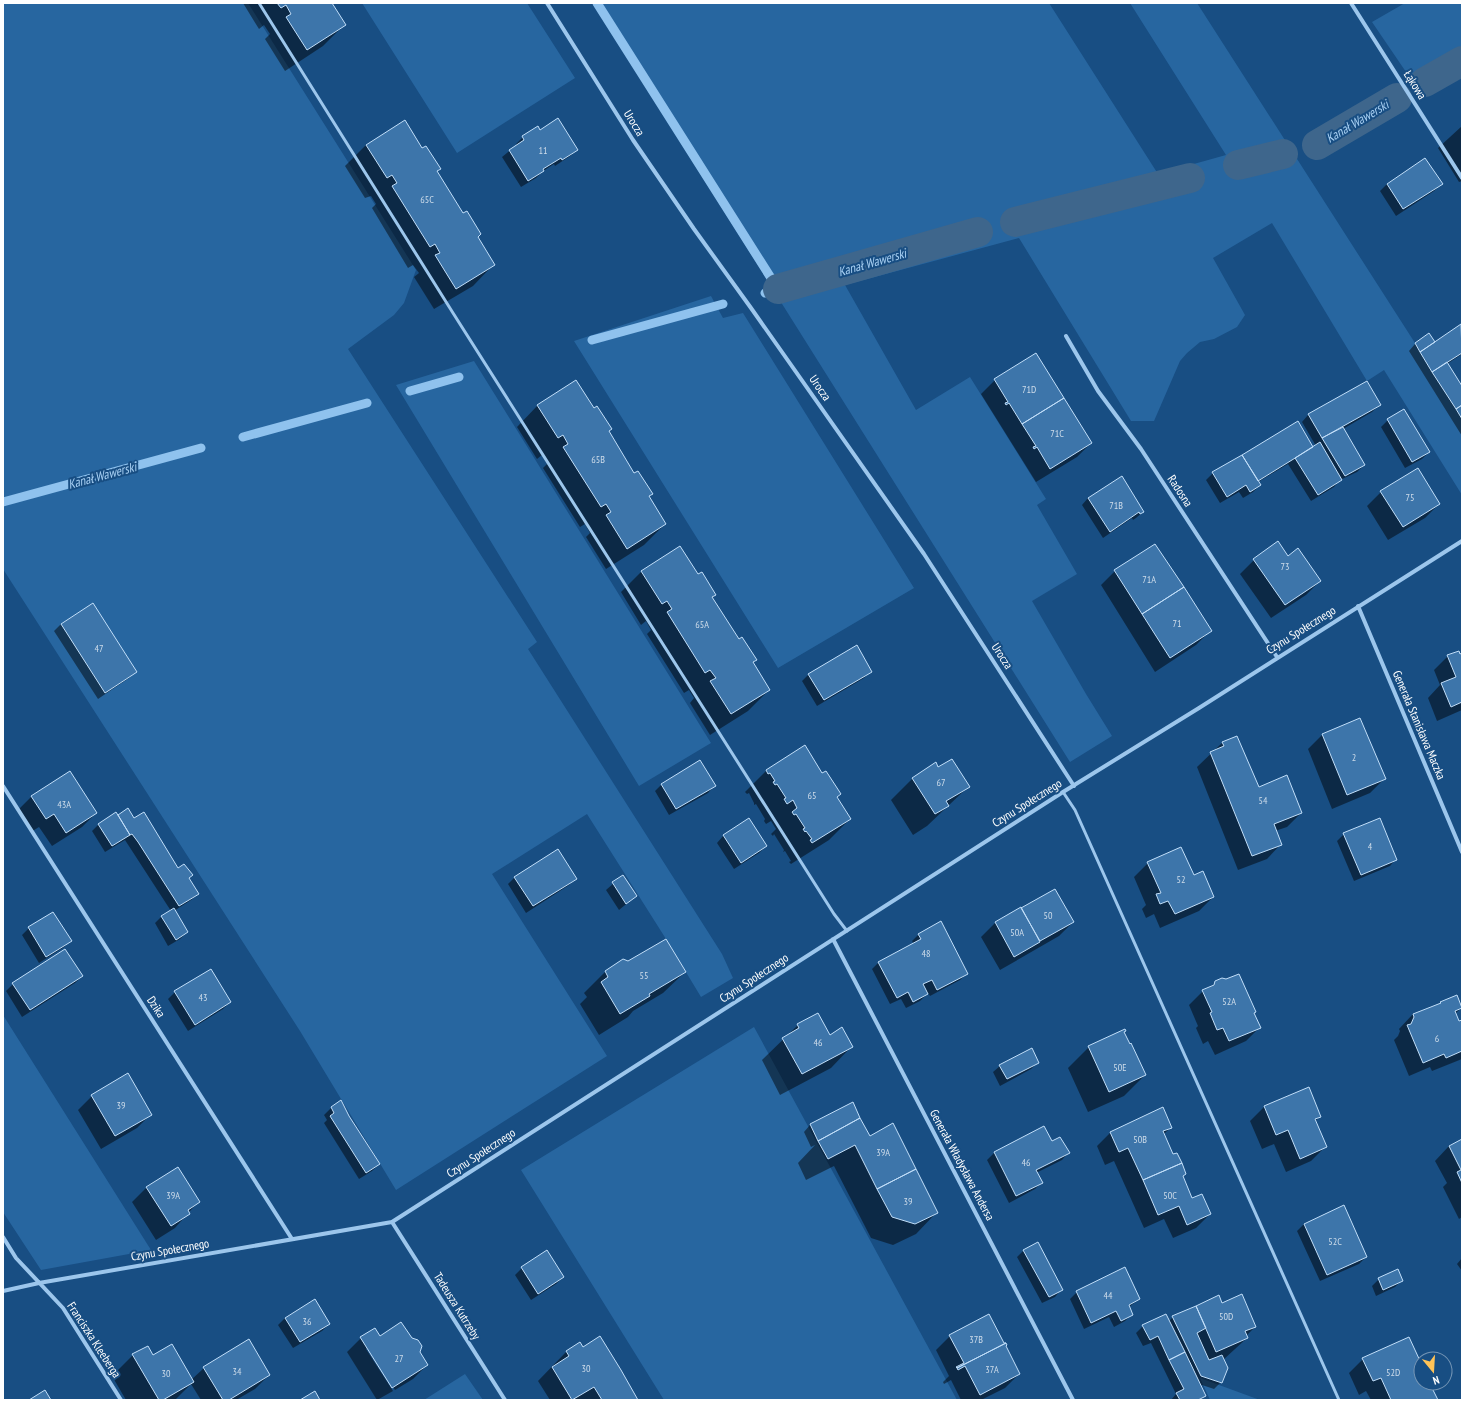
<svg xmlns="http://www.w3.org/2000/svg" width="1465" height="1403" font-family="'PT Sans Narrow',sans-serif">
  <style>
    .green { fill: #2766a0 }
    .shadow { fill: #0007 }
    .lines { fill: none; stroke-linecap: round; stroke-linejoin: round }
    .stream { stroke: #8fc2ee; stroke-width: 9 }
    .canal { stroke: #3e668c; stroke-width: 30 }
    .building { fill: #3d75aa; stroke: #c1def9 }
    .service { stroke: #9cc6ec; stroke-width: 3 }
    .minor { stroke: #9cc6ec; stroke-width: 4 }
    .labels { text-anchor: middle; stroke-width: 4; stroke-linejoin: round; paint-order: stroke }
    .number-label { font-size: 10px; fill: #cedcea }
    .street-label { font-size: 12px; fill: #fff; stroke: #184e83 }
    .water-label { font-size: 13px; font-style: italic; fill: #a8d0f3; stroke: #184e83 }
  </style>
  <rect width="100%" height="100%" fill="#184e83"/>
  <path class="green" d="M3,3H248L416,270L404,303L394,315L348,349L537,642L528,649L722,954L733,978L701,997L666,939L587,814L492,874L607,1056L396,1190L300,1031L3,569Z
    M362,3H527L575,78L457,153Z
    M593,3H1049L1158,174L1226,155L1130,3H1197L1415,343L1462,419V495L1384,370L1367,381L1272,223L1213,258L1245,315L1237,327L1214,339L1200,342L1187,353L1180,361L1154,421H1131L1019,238L845,285L916,410L970,377L1046,499L1037,505L1077,574L1032,601L1086,694L1112,736L1070,762Z
    M1405,3H1462V71L1421,94L1372,22Z
    M711,296L723,318L743,313L914,588L778,668L574,341Z
    M474,361L711,743L639,786L396,385Z
    M3,1015L151,1250L41,1270L3,1212Z
    M754,1027L957,1400H664L521,1170Z
    M465,1374L483,1400H424Z
    M1200,1378L1260,1400H1210Z"/>
  <path class="shadow" d="M243,3H330L344,25L323,46L285,71L265,39L270,34L264,25L259,29Z
    M1462,126V181L1459,182L1438,148Z
    M540,131L577,150L570,156L555,166L554,164L543,171L536,178L521,187L502,157L517,145L516,144L523,137Z
    M366,145L422,150L439,169L436,172L494,264L473,286L434,309L414,277L419,273L413,265L408,268L372,208L376,204L371,196L365,198L345,166Z
    M1425,160L1441,184L1434,191L1396,216L1380,191L1387,184Z
    M1462,324V354L1447,364L1462,388V436L1409,351L1415,344L1435,343Z
    M995,380L1091,443L1077,457L1036,482L981,394Z
    M1366,382L1379,405L1372,412L1343,429L1364,465L1357,472L1340,480L1334,487L1311,501L1288,464L1258,482L1260,485L1253,492L1243,498L1239,492L1220,503L1206,480L1213,473L1313,448L1316,446L1302,422L1308,415Z
    M538,405L608,432L634,474L651,494L648,497L665,524L644,545L606,569L586,537L590,533L585,524L580,527L543,468L547,464L542,455L537,459L517,427Z
    M1388,420L1429,452L1422,459L1405,468L1381,427Z
    M1381,492L1439,504L1425,518L1388,540L1367,506Z
    M1088,498L1143,512L1136,518L1133,520L1132,518L1103,538L1082,505Z
    M1155,545L1210,631L1196,645L1155,672L1101,585L1115,571Z
    M1288,557L1320,581L1306,595L1271,618L1240,574L1254,560Z
    M642,571L698,575L715,595L712,598L738,640L756,660L752,663L769,690L748,711L710,735L690,703L694,698L689,690L684,693L647,634L651,630L646,621L641,625L621,592Z
    M93,604L136,672L129,678L98,699L54,631L61,624Z
    M1462,654V710L1437,721L1428,698L1440,685L1434,670L1448,656Z
    M871,671L864,678L817,706L802,681L809,674Z
    M1360,720L1384,779L1370,793L1332,809L1308,749L1322,735Z
    M1223,742L1258,788L1301,813L1287,827L1275,831L1281,844L1267,859L1238,870L1197,767Z
    M804,747L850,819L829,840L791,864L789,862L791,861L785,851L783,852L784,850L774,834L773,836L771,834L776,829L771,821L766,824L764,821L765,819L756,804L754,805V803L749,793L747,794L745,792L766,771Z
    M935,764L938,769L968,787L927,826L913,835L891,800L912,779Z
    M70,772L96,813L82,827L52,846L39,827L31,832L17,811L31,797Z
    M662,784L714,786L708,793L669,815L655,791Z
    M128,810L134,820L177,869L188,879L198,894L191,900L174,911L187,932L180,939L168,946L155,923L161,917L171,911L125,840L105,852L92,831L98,825L116,814L117,816Z
    M749,819L766,846L759,853L734,869L717,843L723,836Z
    M1344,834L1396,859L1390,866L1354,881L1337,841Z
    M1148,863L1193,877L1213,897L1199,911L1160,928L1154,914L1146,918L1142,909L1146,905L1134,877Z
    M622,876L636,896L619,910L606,890Z
    M515,877L575,878L569,885L526,913L508,884Z
    M1055,890L1073,922L1059,936L1000,970L981,937L995,923Z
    M53,913L70,941L64,947L39,963L22,935L29,928Z
    M919,934L967,973L960,980L930,996L928,993L920,1001L906,1008L901,999L890,1004L872,969L879,962L914,944L912,941Z
    M65,950L82,976L75,983L22,1017L6,991L13,984Z
    M605,972H685L663,993L633,1011L628,1017L599,1035L580,1004L587,997L584,993Z
    M1216,982L1253,1013L1260,1027L1246,1041L1215,1055L1208,1041L1203,1044L1196,1028L1198,1026L1189,1005L1203,991L1210,988Z
    M175,992L230,1002L223,1009L188,1031L168,999Z
    M1441,1003L1461,1008L1455,1014L1459,1022L1462,1021V1059L1432,1071L1430,1067L1409,1076L1394,1040L1398,1036L1400,1031L1399,1029L1413,1014L1439,1005Z
    M798,1025L829,1036L852,1046L831,1068L780,1095L762,1060Z
    M1123,1032L1145,1075L1124,1096L1088,1112L1068,1068L1089,1047Z
    M1038,1062L1031,1069L1000,1086L993,1072L1000,1066Z
    M92,1096L151,1114L137,1128L101,1149L78,1110Z
    M341,1102L348,1116L379,1164L372,1171L359,1179L324,1123L327,1120L324,1115L331,1108Z
    M852,1104L869,1137L937,1212L916,1234L893,1245L871,1238L834,1166L806,1180L798,1163L815,1145L811,1147L804,1132L810,1125Z
    M1264,1107L1320,1116L1315,1121L1325,1147L1311,1161L1286,1172L1274,1144L1262,1149L1250,1121Z
    M1171,1127L1163,1135L1192,1199L1210,1214L1196,1228L1173,1238L1164,1219L1144,1228L1114,1161L1105,1165L1097,1146L1111,1132Z
    M1044,1128L1051,1142L1068,1153L1062,1160L1036,1173L1041,1183L1035,1189L1009,1203L987,1160L994,1153Z
    M1462,1140V1217L1459,1219L1443,1187L1447,1183L1435,1161L1449,1146Z
    M177,1168L198,1202L175,1228L156,1240L132,1202L146,1188Z
    M1343,1207L1366,1257L1359,1264L1320,1281L1297,1231L1304,1224Z
    M1024,1250L1061,1290L1055,1297L1042,1303L1017,1257Z
    M1462,1258V1271L1457,1264Z
    M522,1268L563,1277L556,1284L531,1300L515,1275Z
    M1379,1279L1402,1280L1395,1287L1376,1296L1372,1286Z
    M1077,1292L1139,1299L1129,1307L1132,1314L1125,1321L1114,1327L1109,1317L1084,1329L1070,1299Z
    M314,1301L329,1324L322,1331L293,1348L278,1325L285,1318Z
    M1222,1304L1255,1327L1246,1336L1247,1338L1223,1360L1221,1382L1214,1389L1199,1384L1205,1396L1200,1400H1171L1176,1394L1151,1343L1143,1346L1136,1333L1143,1326L1169,1321L1173,1317Z
    M950,1336L1005,1346L1019,1374L1005,1388L981,1400H961L951,1380L944,1384L943,1382L949,1376L936,1350Z
    M379,1337L419,1352L427,1365L413,1379L395,1390L368,1347L366,1349L393,1391L377,1400L347,1352L361,1338Z
    M580,1343L583,1348L637,1400H550L538,1381L566,1352Z
    M133,1355L153,1356L191,1380L204,1368L269,1375L255,1389L236,1400H201L191,1384L175,1400H126L112,1376Z
    M1363,1359L1415,1368L1423,1388L1437,1400H1371L1366,1391L1359,1395L1349,1373Z"/>
  <g class="lines">
    <path class="stream" d="M597,3L778,289L765,293
      M592,340L723,304
      M410,391L459,377
      M243,437L367,403
      M3,502L201,448"/>
    <path class="canal" d="M1425,82L1462,61
      M1317,145L1397,98
      M1238,165L1283,154
      M1015,222L1190,178
      M778,289L978,232"/>
  </g>
  <path class="building" d="M277,3H332L346,25L307,50L286,17L291,14L286,5L281,8Z
    M558,118L578,150L562,160L561,158L543,169L544,171L528,181L509,150L524,140L522,136L538,126L540,130Z
    M405,120L422,148L426,146L441,169L437,171L463,213L467,211L481,234L478,237L495,265L456,289L435,255L440,253L435,244L430,247L392,186L397,183L392,175L387,178L366,145Z
    M1425,158L1443,184L1403,209L1387,184Z
    M1461,324L1462,353L1432,372L1420,352Z
    M1429,333L1435,342L1420,352L1415,343Z
    M1036,353L1064,398L1022,424L1009,403L1006,405L1005,403L1008,402L994,379Z
    M1447,362L1462,386V405L1456,409L1432,372Z
    M576,380L594,408L597,406L612,429L609,431L634,473L638,471L653,494L649,496L666,524L627,549L606,515L611,512L606,504L601,507L563,447L568,444L563,435L558,438L537,405Z
    M1367,381L1381,405L1322,438L1308,414Z
    M1064,398L1092,443L1050,469L1037,447L1034,449L1033,447L1036,446L1022,424Z
    M1462,405V419L1456,409Z
    M1404,409L1430,452L1412,462L1387,419Z
    M1298,421L1313,447L1258,481L1242,455Z
    M1343,427L1365,465L1345,476L1322,438Z
    M1320,442L1342,480L1318,495L1295,458Z
    M1242,455L1261,485L1250,492L1246,485L1227,497L1212,472Z
    M1418,468L1440,504L1403,527L1380,491Z
    M1122,476L1144,512L1140,514L1139,512L1110,532L1088,498Z
    M1278,541L1288,556L1298,548L1321,581L1285,605L1253,559Z
    M1155,544L1184,587L1142,614L1114,570Z
    M680,546L698,574L702,572L716,595L712,597L739,639L742,637L757,660L753,662L770,690L731,714L710,681L716,678L710,670L705,673L667,612L672,609L667,601L662,604L641,571Z
    M1184,587L1212,631L1170,658L1142,614Z
    M93,603L137,672L105,693L61,624Z
    M857,645L872,672L824,700L808,674Z
    M1459,651L1460,654L1462,653V702L1451,707L1441,683L1456,677L1447,655Z
    M1360,718L1386,779L1347,795L1322,734Z
    M1237,736L1259,787L1287,775L1302,813L1274,824L1282,845L1252,856L1210,752L1224,746L1222,742Z
    M805,745L822,773L826,771L841,794L837,797L851,819L812,843L810,840L812,839L806,831L805,832L803,829L805,828L796,814L794,815L792,812L797,808L793,800L787,804L784,799L786,798L777,784L775,785L773,782L775,781L770,773L768,774L766,770Z
    M952,759L970,787L946,801L949,806L935,814L912,778L936,762L938,767Z
    M700,760L716,786L676,809L661,784Z
    M70,771L97,813L66,833L54,814L46,819L31,796Z
    M128,808L134,818L144,812L178,868L184,864L193,875L189,878L199,894L179,906L138,842L132,834L130,835L118,815Z
    M116,812L130,835L112,846L98,824Z
    M749,818L767,846L741,863L723,835Z
    M1380,818L1397,860L1361,875L1343,833Z
    M1181,847L1194,875L1203,871L1214,897L1175,914L1168,901L1160,904L1156,894L1161,893L1147,862Z
    M558,849L577,879L533,906L514,877Z
    M623,875L637,896L626,904L612,882Z
    M1055,889L1074,922L1040,941L1021,908Z
    M1021,907L1040,942L1014,957L995,922Z
    M174,908L188,932L176,940L161,916Z
    M53,912L72,941L46,957L28,927Z
    M941,921L968,974L937,990L932,980L923,984L928,994L913,1002L908,992L897,998L878,962L921,939L918,934Z
    M666,939L686,972L649,994L650,996L620,1014L601,982L608,977L605,971L623,959L628,961Z
    M65,949L83,976L30,1010L12,983Z
    M211,969L231,1002L195,1025L174,991Z
    M1239,974L1256,1012L1254,1013L1261,1028L1229,1041L1223,1028L1217,1030L1210,1013L1212,1012L1202,990L1214,985L1215,981L1222,978L1226,979Z
    M1457,995L1462,1008L1455,1011L1459,1021L1462,1020V1051L1446,1058L1444,1054L1423,1063L1407,1025L1411,1024L1414,1017L1413,1014L1441,1003L1440,1002Z
    M818,1013L830,1035L842,1027L853,1047L802,1074L782,1038L799,1028L797,1024Z
    M1125,1029L1126,1031L1124,1032L1130,1044L1131,1043L1146,1075L1109,1092L1088,1046Z
    M1032,1048L1039,1063L1007,1079L999,1065Z
    M128,1073L152,1115L115,1136L91,1095Z
    M1309,1087L1321,1117L1315,1119L1327,1147L1300,1159L1288,1130L1276,1135L1264,1106Z
    M341,1100L349,1116L380,1164L366,1173L330,1116L334,1113L331,1107Z
    M853,1102L860,1118L818,1141L810,1124Z
    M1163,1107L1172,1128L1163,1131L1173,1154L1177,1153L1182,1163L1143,1180L1128,1148L1119,1152L1110,1132Z
    M860,1118L870,1136L893,1123L916,1169L877,1189L855,1145L828,1159L818,1141Z
    M1044,1126L1052,1141L1060,1137L1070,1153L1036,1170L1043,1183L1016,1196L994,1152Z
    M1462,1139V1183L1457,1172L1461,1170L1449,1146Z
    M1182,1163L1186,1174L1183,1176L1192,1198L1202,1194L1211,1214L1187,1225L1179,1206L1158,1215L1143,1180Z
    M178,1167L200,1202L188,1210L190,1214L171,1226L146,1187Z
    M916,1169L938,1213L915,1224L892,1217L877,1189Z
    M1344,1205L1367,1257L1327,1275L1304,1224Z
    M1038,1242L1063,1290L1049,1297L1023,1250Z
    M547,1250L564,1277L538,1294L521,1267Z
    M1125,1267L1140,1299L1129,1305L1133,1315L1121,1321L1116,1311L1091,1323L1076,1291Z
    M1398,1269L1403,1281L1383,1290L1378,1278Z
    M1242,1294L1256,1327L1245,1331L1248,1338L1216,1352L1196,1306L1219,1295L1222,1303Z
    M315,1299L330,1324L300,1342L285,1318Z
    M1196,1306L1206,1328L1197,1333L1209,1360L1222,1355L1228,1368L1222,1383L1201,1376L1172,1316Z
    M989,1314L1004,1343H1006L957,1368L956,1367L964,1363L949,1335Z
    M1166,1314L1185,1352L1169,1360L1158,1336L1150,1340L1142,1325Z
    M401,1322L412,1338L418,1340L422,1346L420,1352L428,1365L392,1388L360,1337L375,1328L380,1336Z
    M600,1336L621,1370L638,1400H602L594,1387L572,1400L552,1367L569,1356L566,1351L580,1342L583,1347Z
    M1409,1337L1421,1363L1416,1367L1421,1379V1383H1423L1424,1386L1430,1384L1438,1400H1391L1381,1378L1373,1381L1362,1358Z
    M249,1339L270,1375L229,1400H223L203,1367Z
    M1006,1343L1007,1345L1006,1346L1020,1374L980,1395L965,1366L958,1370L957,1368Z
    M172,1344L194,1382L163,1400H159L132,1354L148,1346L153,1355Z
    M1185,1352L1206,1396L1198,1400H1180L1176,1393L1184,1389L1169,1360Z
    M45,1390L51,1400H29Z
    M315,1391L320,1400H300Z"/>
  <g class="lines">
    <path class="service" d="M259,3L453,313L834,914L847,931
      M1063,792L1075,810L1339,1400"/>
    <path class="minor" d="M547,3L633,140L694,229L751,308L924,554L1074,786
      M1351,3L1462,178
      M1066,336L1098,391L1141,449L1277,657
      M1358,606L1462,852
      M3,786L292,1239
      M833,939L1073,1400
      M392,1222L505,1400
      M3,1237L16,1258L63,1308L121,1400
      M3,1291L39,1283L392,1222L1063,792L1199,708L1462,541"/>
  </g>
  <g class="labels">
    <g class="number-label">
      <text x="543" y="154">11</text>
      <text x="427" y="203">65C</text>
      <text x="1029" y="393">71D</text>
      <text x="1057" y="437">71C</text>
      <text x="598" y="463">65B</text>
      <text x="1410" y="501">75</text>
      <text x="1116" y="509">71B</text>
      <text x="1285" y="570">73</text>
      <text x="1149" y="583">71A</text>
      <text x="1177" y="627">71</text>
      <text x="702" y="628">65A</text>
      <text x="99" y="652">47</text>
      <text x="1354" y="761">2</text>
      <text x="941" y="786">67</text>
      <text x="812" y="799">65</text>
      <text x="1263" y="804">54</text>
      <text x="64" y="808">43A</text>
      <text x="1370" y="850">4</text>
      <text x="1181" y="883">52</text>
      <text x="1048" y="919">50</text>
      <text x="1017" y="936">50A</text>
      <text x="926" y="957">48</text>
      <text x="644" y="979">55</text>
      <text x="203" y="1001">43</text>
      <text x="1229" y="1005">52A</text>
      <text x="1437" y="1042">6</text>
      <text x="818" y="1046">46</text>
      <text x="1120" y="1071">50E</text>
      <text x="121" y="1109">39</text>
      <text x="1140" y="1143">50B</text>
      <text x="883" y="1156">39A</text>
      <text x="1026" y="1166">46</text>
      <text x="173" y="1199">39A</text>
      <text x="1170" y="1199">50C</text>
      <text x="908" y="1205">39</text>
      <text x="1335" y="1245">52C</text>
      <text x="1108" y="1299">44</text>
      <text x="1226" y="1320">50D</text>
      <text x="307" y="1325">36</text>
      <text x="976" y="1343">37B</text>
      <text x="399" y="1362">27</text>
      <text x="586" y="1372">30</text>
      <text x="992" y="1373">37A</text>
      <text x="237" y="1375">34</text>
      <text x="1393" y="1376">52D</text>
      <text x="166" y="1377">30</text>
    </g>
    <g class="street-label">
      <text transform="translate(1415 85) rotate(58)" y="4">Łąkowa</text>
      <text transform="translate(634 123) rotate(58)" y="4">Urocza</text>
      <text transform="translate(820 388) rotate(55)" y="4">Urocza</text>
      <text transform="translate(1180 491) rotate(57)" y="4">Radosna</text>
      <text transform="translate(1301 630) rotate(-32)" y="4">Czynu Społecznego</text>
      <text transform="translate(1002 656) rotate(57)" y="4">Urocza</text>
      <text transform="translate(1419 725) rotate(67)" y="4">Generała Stanisława Maczka</text>
      <text transform="translate(1027 803) rotate(-32)" y="4">Czynu Społecznego</text>
      <text transform="translate(754 978) rotate(-33)" y="4">Czynu Społecznego</text>
      <text transform="translate(156 1007) rotate(57)" y="4">Dzika</text>
      <text transform="translate(481 1153) rotate(-33)" y="4">Czynu Społecznego</text>
      <text transform="translate(962 1165) rotate(62)" y="4">Generała Władysława Andersa</text>
      <text transform="translate(170 1250) rotate(-10)" y="4">Czynu Społecznego</text>
      <text transform="translate(457 1306) rotate(58)" y="4">Tadeusza Kutrzeby</text>
      <text transform="translate(94 1340) rotate(57)" y="4">Franciszka Kleeberga</text>
    </g>
    <g class="water-label">
      <text transform="translate(1357 121) rotate(-31)" y="5">Kanał Wawerski</text>
      <text transform="translate(872 262) rotate(-16)" y="5">Kanał Wawerski</text>
      <text transform="translate(102 475) rotate(-15)" y="5">Kanał Wawerski</text>
    </g>
  </g>
  <rect width="1465" height="1403" fill="none" stroke="#ffffff" stroke-width="8"/>
  <g transform="translate(1433 1371) rotate(162)"><circle r="19" fill="#184e83" stroke="#7495b5"/>
  <path d="M0-3L7 15L0 10L-7 15Z" fill="#ffc357"/>
  <text y="-6" font-size="11" font-weight="bold" text-anchor="middle" fill="#ffffff">N</text>
  </g>
</svg>
